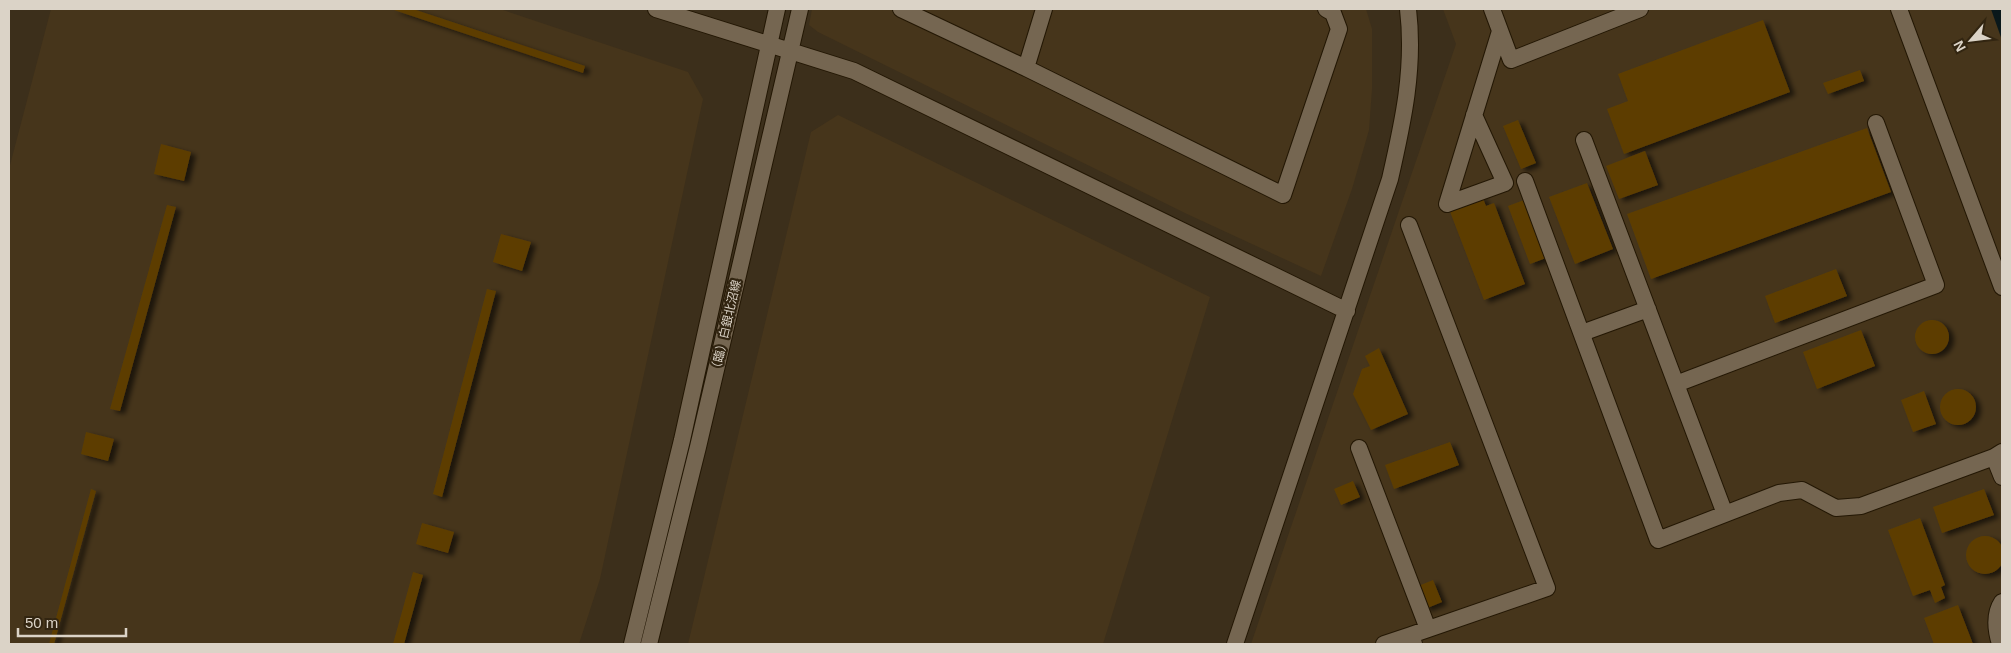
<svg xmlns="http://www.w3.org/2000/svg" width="2011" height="653" font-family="Arial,'Noto Sans JP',sans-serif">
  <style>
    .built { fill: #46351b }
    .water { fill: #0a181b }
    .building { fill: #5d3e00; filter: url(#shadow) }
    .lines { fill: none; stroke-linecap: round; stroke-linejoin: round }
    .minor-casing { stroke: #231704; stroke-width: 18 }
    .minor { stroke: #756651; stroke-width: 16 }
    .labels { text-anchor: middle; stroke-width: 4.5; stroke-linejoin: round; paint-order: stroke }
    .street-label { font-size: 12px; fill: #dbd3c7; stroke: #322511 }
  </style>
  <defs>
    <filter id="shadow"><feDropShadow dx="5" dy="3" stdDeviation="2.5" flood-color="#0009"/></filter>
  </defs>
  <rect width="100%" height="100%" fill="#3c2f1b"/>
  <path class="built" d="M51,9H500L688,72L703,99L600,579L579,644H9V169Z
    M812,9H1366L1372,29V89L1369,130L1352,189L1321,276L1187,214L818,32L809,25Z
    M1443,9H1991L2002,40V644H1251L1456,44Z
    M838,115L1210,297L1103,644H688L811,132Z"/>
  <path class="water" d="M1991,9H2002V40Z"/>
  <path class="building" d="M391,9H413L585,66L583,73Z
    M1763,20L1790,92L1624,154L1607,109L1628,101L1618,74Z
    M1860,70L1864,81L1828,94L1823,83Z
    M1518,120L1536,163L1521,169L1503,126Z
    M1867,128L1891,192L1651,279L1627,214Z
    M161,144L191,152L184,181L154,174Z
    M1645,151L1658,185L1619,199L1606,166Z
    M1587,183L1613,249L1575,264L1549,197Z
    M1482,196L1486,206L1494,203L1525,284L1484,300L1449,209Z
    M1524,200L1546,258L1530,264L1508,206Z
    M167,205L176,207L120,411L110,409Z
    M501,234L531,242L522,271L493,262Z
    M1836,269L1847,296L1775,323L1765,296Z
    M487,289L496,291L442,497L433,494Z
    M1915 337a17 17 0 1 1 34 0a17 17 0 1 1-34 0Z
    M1861,330L1875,366L1817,389L1803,352Z
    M1379,348L1408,414L1371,430L1353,394L1362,369L1370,366L1365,356Z
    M1940 407a18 18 0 1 1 36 0a18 18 0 1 1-36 0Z
    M1924,391L1936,424L1913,432L1901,400Z
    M86,432L114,439L108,461L81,454Z
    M1450,442L1459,465L1394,489L1385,465Z
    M1353,481L1360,497L1341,505L1334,489Z
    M91,489L96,491L54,644H49Z
    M1984,489L1994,515L1942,533L1933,507Z
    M1920,518L1945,585L1941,587L1945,598L1935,603L1930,590L1913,596L1888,530Z
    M422,523L454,532L448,553L416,544Z
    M1966 555a19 19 0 1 1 38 0a19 19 0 1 1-38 0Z
    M413,572L423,575L404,644H393Z
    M1433,580L1442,602L1425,609L1416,587Z
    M1958,605L1973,644H1934L1924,618Z"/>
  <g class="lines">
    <defs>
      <path id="minor" d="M656,9L854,71L1347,311
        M901,9L1026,68
        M1044,9L1026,68L1283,195L1339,29L1333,13L1326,9
        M1492,9L1511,60L1640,9
        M1899,9L2002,287
        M1474,115L1505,183L1447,204L1500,31
        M1584,140L1725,514
        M1525,181L1658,540L1779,493L1802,490L1836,508L1861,506L1994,457L2002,452
        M1409,225L1547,588L1411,635
        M1582,333L1648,309
        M1676,384L1936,285L1876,123
        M1359,448L1428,629
        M1994,457L2002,477
        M632,644L682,440L777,9
        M649,644L698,447L800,9
        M1235,644L1390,179C1403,122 1415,68 1408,9
        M1384,644L1411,635L1414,644
        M2000,644C1996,631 1994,614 2002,602"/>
    </defs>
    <use href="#minor" class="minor-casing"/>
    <use href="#minor" class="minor"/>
  </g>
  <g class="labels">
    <g class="street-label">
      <text transform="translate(726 327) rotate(-77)" y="4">（臨）白銀北沼線</text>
    </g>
  </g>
  <rect width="2011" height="653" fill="none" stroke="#dbd3c7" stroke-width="20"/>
  <g transform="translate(1971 40) rotate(242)" stroke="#322511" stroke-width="4" paint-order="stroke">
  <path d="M0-4L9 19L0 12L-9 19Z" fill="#dbd3c7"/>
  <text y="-8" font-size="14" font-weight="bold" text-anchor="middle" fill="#dbd3c7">N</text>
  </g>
  <path d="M18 628v8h108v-8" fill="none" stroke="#dbd3c7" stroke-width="2.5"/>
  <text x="25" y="628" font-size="15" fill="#dbd3c7" stroke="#322511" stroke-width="4" paint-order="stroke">50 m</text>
</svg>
